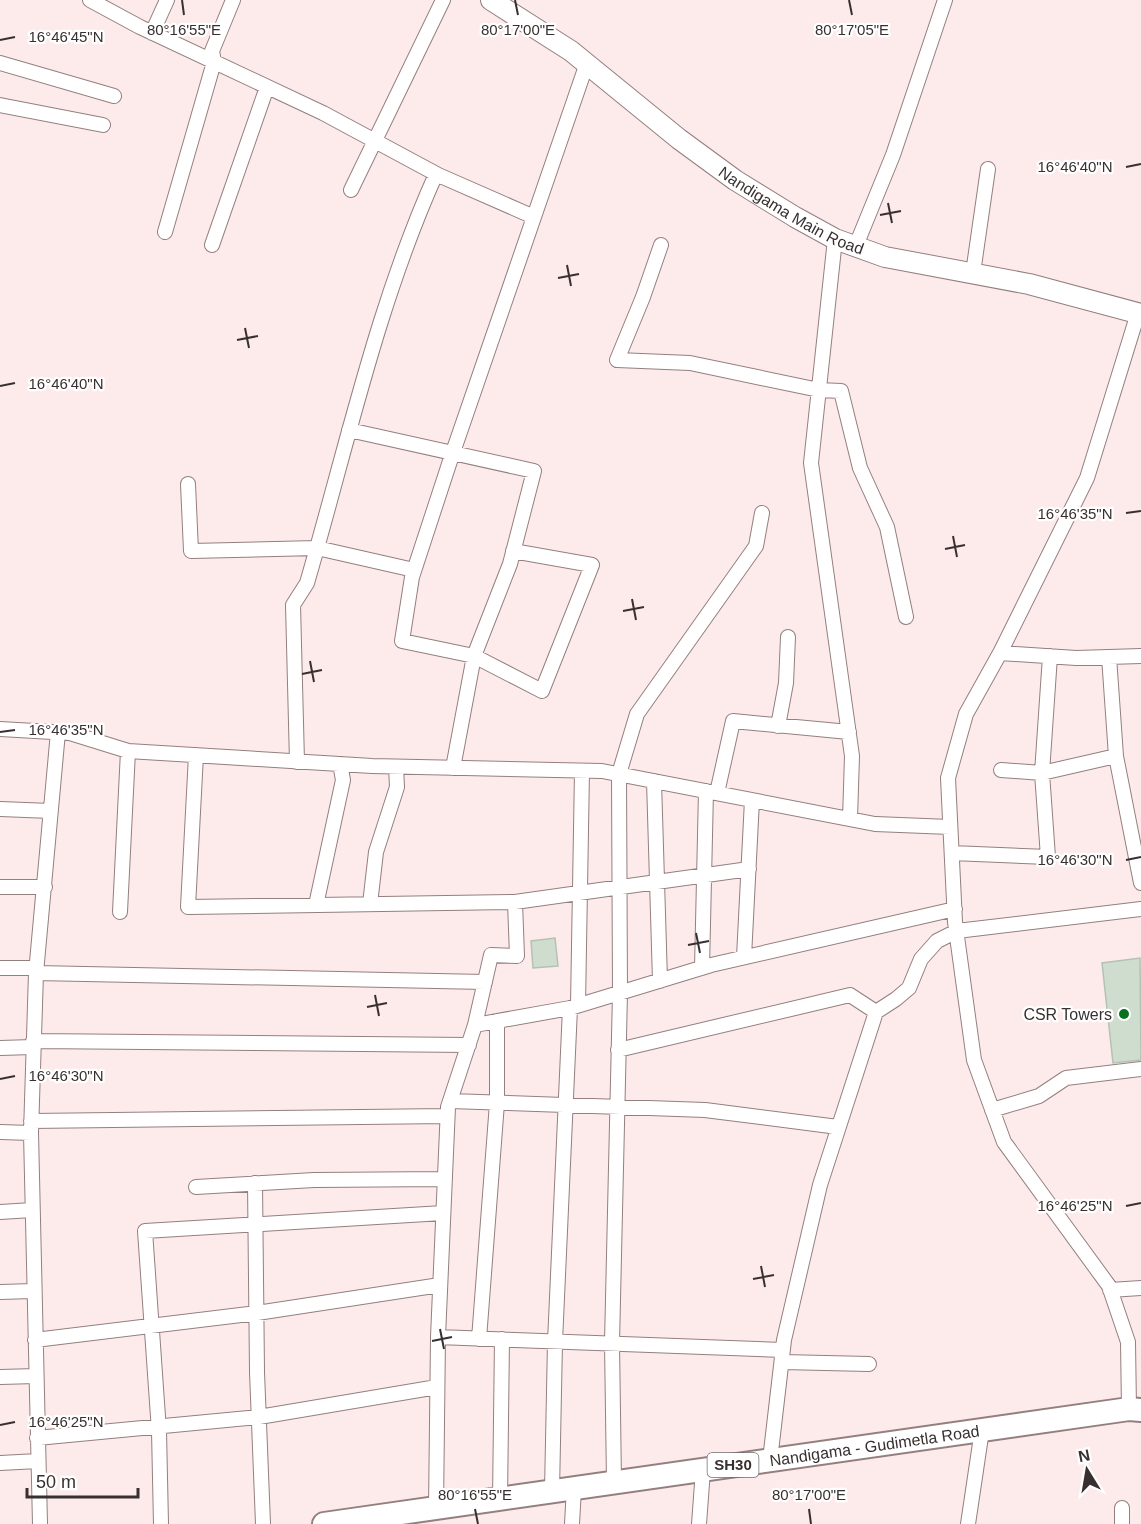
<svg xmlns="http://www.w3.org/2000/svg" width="1141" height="1524" font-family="Helvetica,sans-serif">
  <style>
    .building { fill: #cfddcf; stroke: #b3c2b3; stroke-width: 1.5 }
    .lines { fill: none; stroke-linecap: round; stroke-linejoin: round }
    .street-casing { stroke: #947f7f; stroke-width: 16 }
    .secondary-casing { stroke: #947f7f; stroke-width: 22 }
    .primary-casing { stroke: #947f7f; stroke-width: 26 }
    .street { stroke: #fff; stroke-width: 14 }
    .secondary { stroke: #fff; stroke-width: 20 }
    .primary { stroke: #fff; stroke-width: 22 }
    .ticks { fill: none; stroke: #383030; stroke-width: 2 }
    .poi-dot { fill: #09701f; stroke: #fff; stroke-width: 2 }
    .labels { text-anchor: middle; stroke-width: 4.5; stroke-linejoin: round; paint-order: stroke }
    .shield { fill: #fff; stroke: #746e6e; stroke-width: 1.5 }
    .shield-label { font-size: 15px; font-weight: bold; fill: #383030 }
    .street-label { font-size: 16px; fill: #383030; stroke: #fff }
    .poi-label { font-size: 16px; fill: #383030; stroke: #fff; text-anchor: end }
    .ticks-label { font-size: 15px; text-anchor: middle; fill: #383030; stroke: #fff; stroke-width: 4.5; stroke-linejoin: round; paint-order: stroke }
  </style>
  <rect width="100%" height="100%" fill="#fdebeb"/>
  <path class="building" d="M555,938L558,966L533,968L531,941Z
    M1140,958L1141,1060L1113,1063L1102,963Z"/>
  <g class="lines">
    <defs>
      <path id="street" d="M90,0L140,27L323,113L442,177
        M152,33L167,0
        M0,63L114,96
        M0,105L103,125
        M351,190L443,0
        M165,232L214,62L212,51L233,0
        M835,239L811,463L852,756L850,819
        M212,245L267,87
        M661,245L643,297L617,360L690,363L819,390L841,391L860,468L887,527L906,617
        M855,248L893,155L945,0
        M973,273L988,169
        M349,430L534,471L510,564L474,656L542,691L592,565L513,551
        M188,484L191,551L317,548L414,570
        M1000,653L1076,658L1141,656
        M1109,657L1116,756L1141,883
        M778,726L786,683L788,637
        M0,729L70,733L128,751L372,766L602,771L875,824L950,827
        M196,755L188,907L515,902L749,869
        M297,762L293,605L307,583C347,446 377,305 436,174L534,217
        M453,768L474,656L402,641L412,577L451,458L587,63
        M1001,770L1042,773L1116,756
        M654,781L660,981
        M717,793L733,721L849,732
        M0,809L51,811
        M952,853L1048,857L1042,773L1050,656
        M0,887H45
        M370,904L376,852L397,787L396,767
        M316,905L343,780L340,764
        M120,912L128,751
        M744,957L752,800
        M0,968H36
        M702,968L706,791
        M36,973L485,982
        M578,1005L582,771
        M475,1025L491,955L517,956L515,902
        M33,1041L469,1045
        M0,1048L33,1047
        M618,1050L850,995L876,1012
        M450,1101L705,1110L838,1127
        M992,1110L1039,1096L1066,1078L1141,1069
        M31,1121L447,1116
        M0,1132L31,1133
        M255,1183L257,1372L263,1524
        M196,1187L314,1180L445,1179
        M0,1212L32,1210
        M1110,1290L1141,1288
        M0,1292L33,1291
        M438,1337L783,1350
        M479,1339L497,1103V1021
        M35,1340L257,1313L440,1285
        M782,1362L869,1364
        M0,1377L36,1376
        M1129,1409L1128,1342L1109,1286L1004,1142L974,1060L955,922L948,778L966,714L1000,653L1087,478L1138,313
        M37,1438L259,1417L437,1387
        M770,1460L784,1340L820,1185L876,1012L896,999L909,988L921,959L937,941L957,931L1141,909
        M0,1463L38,1461
        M614,1482L612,1343L620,993L619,774L637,714L756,546L762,513
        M552,1491L555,1342L570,1008
        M500,1499L502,1339
        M436,1508L438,1337L448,1107L475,1025L570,1008L711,965L955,909
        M1122,1508V1524
        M40,1524L31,1133L36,973L58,732
        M161,1524L159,1431L145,1231L443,1213
        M572,1524L574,1488
        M699,1524L703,1470
        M968,1524L982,1430"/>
      <g id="secondary">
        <path id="s1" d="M491,0L571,51L679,139L735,180L795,217L835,239L885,257L1029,284L1141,314"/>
      </g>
      <g id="primary">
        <path id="s2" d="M324,1524L1129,1409L1141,1410"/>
      </g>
    </defs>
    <use href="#street" class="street-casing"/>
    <use href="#secondary" class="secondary-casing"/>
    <use href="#primary" class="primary-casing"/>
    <use href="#street" class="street"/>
    <use href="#secondary" class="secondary"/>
    <use href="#primary" class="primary"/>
  </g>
  <path class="ticks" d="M182,0L184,15M515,0L518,15M849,0L852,15M0,40L15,37M1126,167L1141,164M888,203L892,223M880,215L901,211M567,265L571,286M558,278L579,274M245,328L249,348M237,340L258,336M0,386L15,383M1126,513L1141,511M953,536L957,557M945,549L965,545M632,599L636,620M623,611L644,607M310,661L314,682M302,674L322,670M0,732L15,730M1126,860L1141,857M696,933L700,953M688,945L709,941M375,995L379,1016M367,1007L387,1003M0,1079L15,1076M1126,1206L1141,1203M761,1266L765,1287M753,1279L774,1275M440,1329L444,1349M432,1341L452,1337M0,1425L15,1422M475,1509L478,1524M809,1509L811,1524"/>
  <circle class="poi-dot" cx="1124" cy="1014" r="6"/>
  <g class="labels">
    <rect class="shield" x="707.5" y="1453" width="51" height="24" rx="4.5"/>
    <g class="shield-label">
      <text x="733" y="1470">SH30</text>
    </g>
    <g class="street-label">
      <text dy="6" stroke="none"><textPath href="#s1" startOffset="368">Nandigama Main Road</textPath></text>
      <text dy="6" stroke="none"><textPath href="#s2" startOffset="556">Nandigama - Gudimetla Road</textPath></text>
    </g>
    <g class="poi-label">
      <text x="1112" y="1020">CSR Towers</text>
    </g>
  </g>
  <g class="ticks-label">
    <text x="184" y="35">80°16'55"E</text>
    <text x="518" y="35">80°17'00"E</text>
    <text x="852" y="35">80°17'05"E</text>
    <text x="66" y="42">16°46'45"N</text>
    <text x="1075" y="172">16°46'40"N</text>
    <text x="66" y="389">16°46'40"N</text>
    <text x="1075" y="519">16°46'35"N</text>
    <text x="66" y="735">16°46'35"N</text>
    <text x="1075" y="865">16°46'30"N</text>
    <text x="66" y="1081">16°46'30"N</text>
    <text x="1075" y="1211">16°46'25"N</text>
    <text x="66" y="1427">16°46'25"N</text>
    <text x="475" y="1500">80°16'55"E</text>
    <text x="809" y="1500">80°17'00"E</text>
  </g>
  <g transform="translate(1087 1470) rotate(349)" stroke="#ffffff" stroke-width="4.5" paint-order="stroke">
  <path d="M0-4.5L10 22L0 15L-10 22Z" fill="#383030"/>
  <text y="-9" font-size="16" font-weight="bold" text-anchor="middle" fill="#383030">N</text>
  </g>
  <path d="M27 1488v9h111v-9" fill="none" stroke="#383030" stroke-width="3"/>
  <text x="36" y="1488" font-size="18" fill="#383030" stroke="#ffffff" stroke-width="4.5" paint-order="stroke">50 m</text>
</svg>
